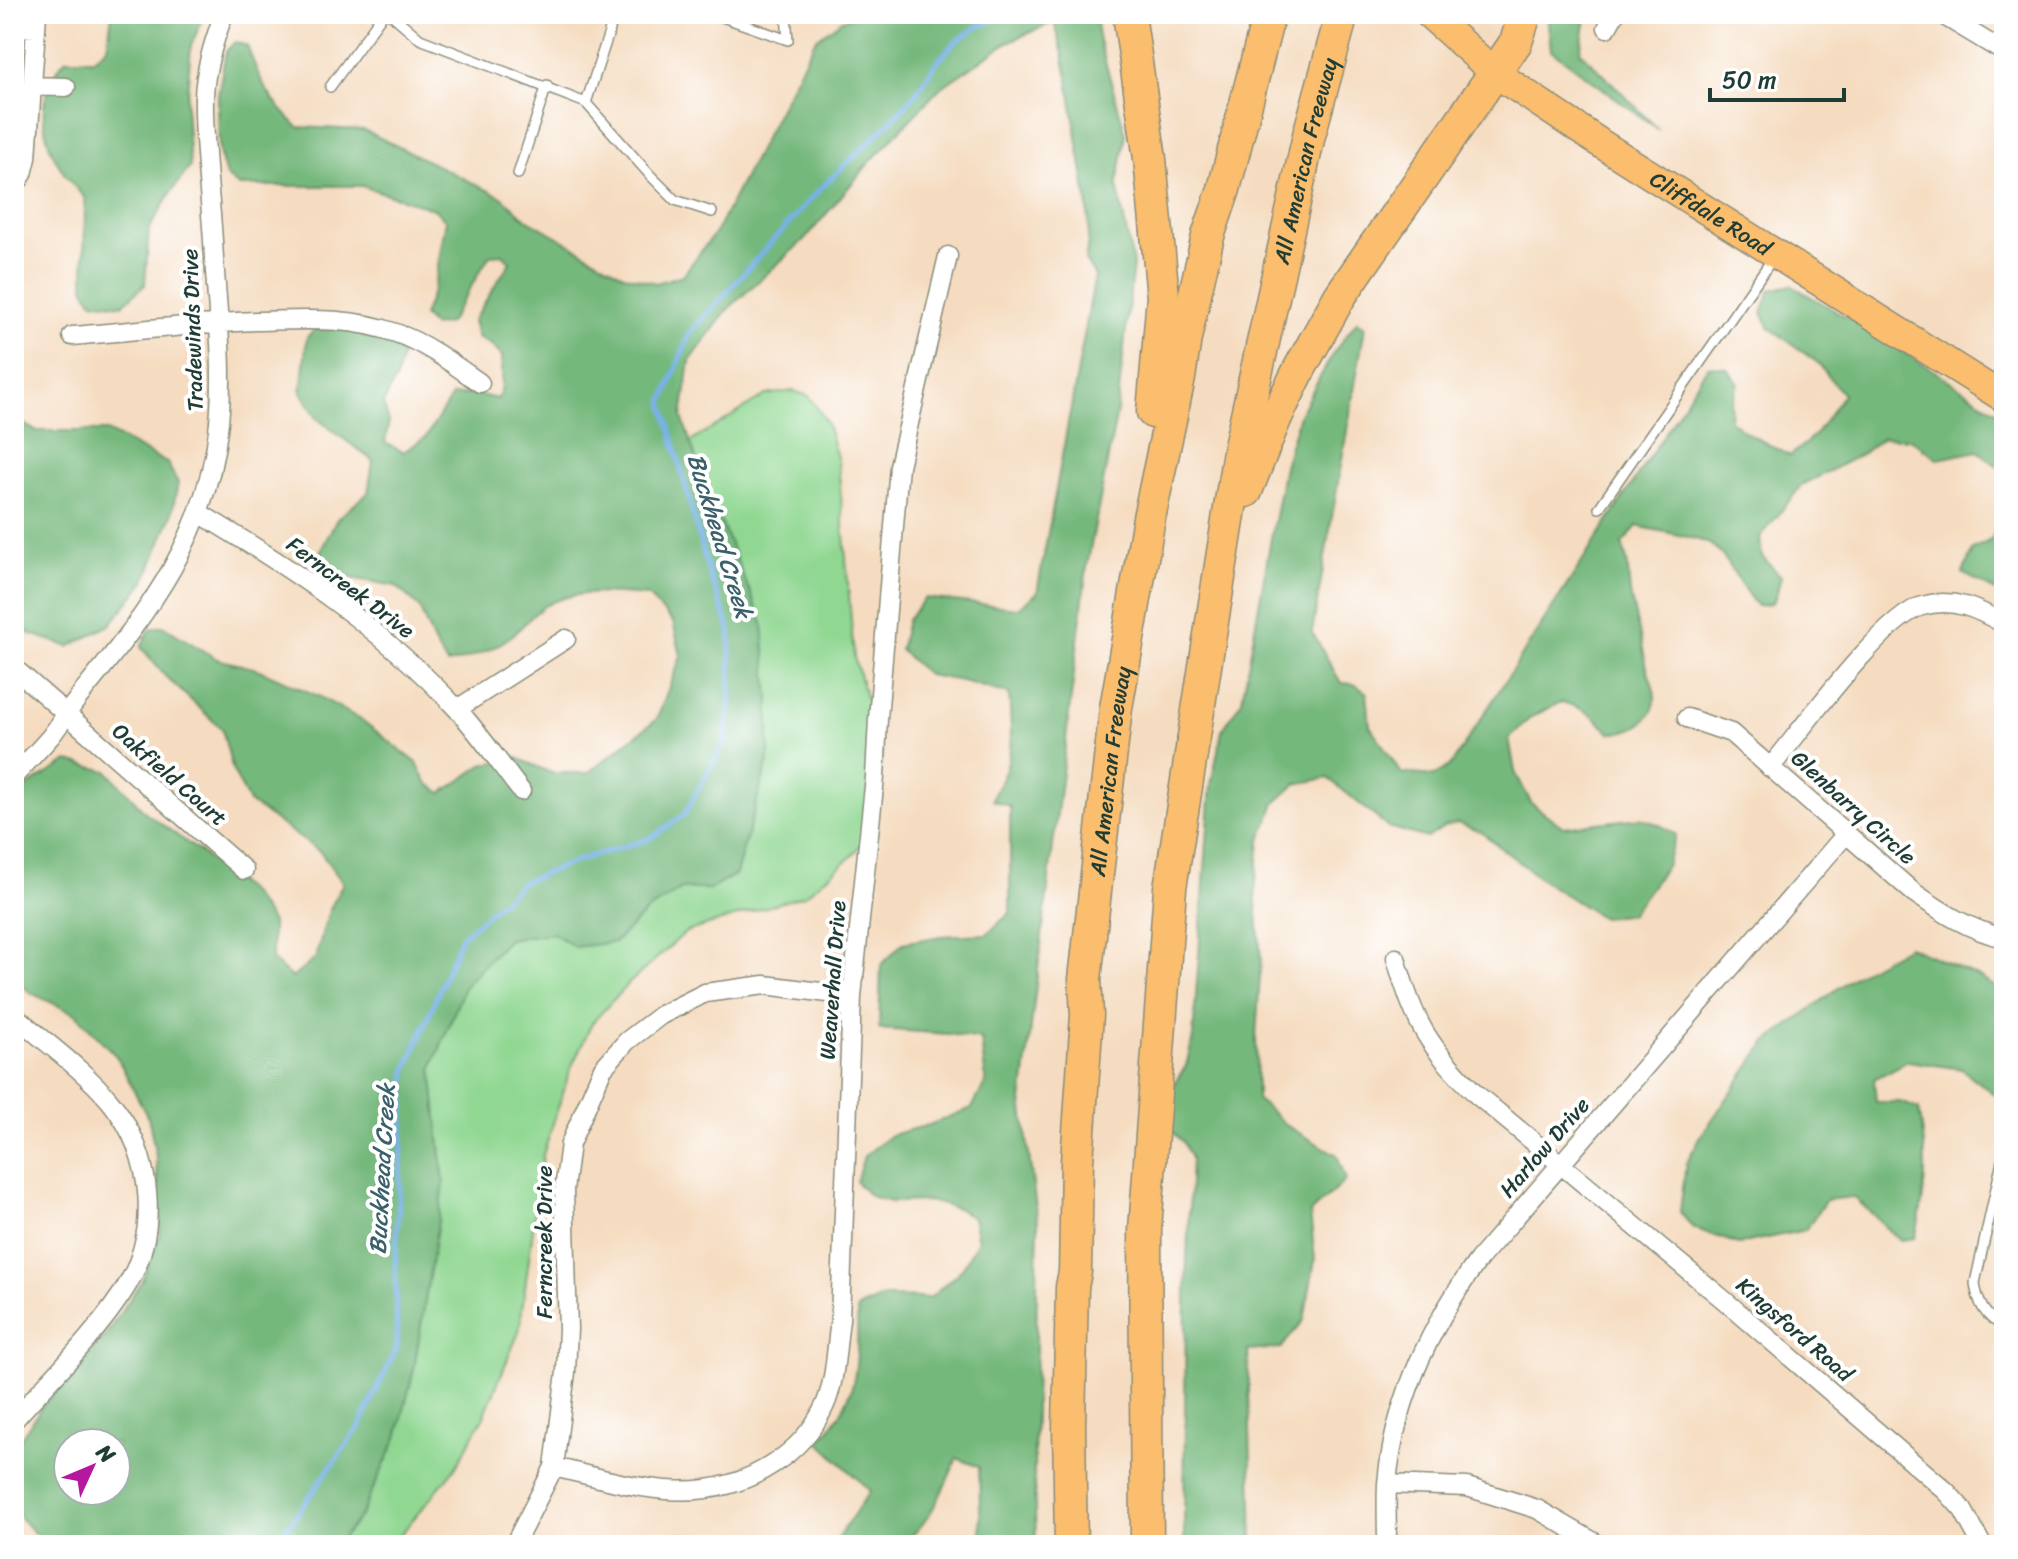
<svg xmlns="http://www.w3.org/2000/svg" width="2018" height="1559" font-family="Sriracha,sans-serif">
  <style>
    .green { fill: #90d792; stroke: #588a63; stroke-width: 2 }
    .forest { fill: #74b87c; stroke: #4a7a58; stroke-width: 2; fill-rule: evenodd }
    .lines { fill: none; stroke-linecap: round; stroke-linejoin: round }
    .stream { stroke: #78b2e9; stroke-width: 5 }
    .lane-casing { stroke: #8a8c7a; stroke-width: 12 }
    .street-casing { stroke: #8a8c7a; stroke-width: 21 }
    .primary-casing { stroke: #8a8c7a; stroke-width: 31 }
    .highway-casing { stroke: #8a8c7a; stroke-width: 35 }
    .lane { stroke: #fff; stroke-width: 9 }
    .street { stroke: #fff; stroke-width: 18 }
    .primary { stroke: #fbbd6e; stroke-width: 28 }
    .highway { stroke: #fbbd6e; stroke-width: 32 }
    .labels { text-anchor: middle; stroke-width: 8; stroke-linejoin: round; paint-order: stroke }
    .street-label { font-size: 22px; fill: #1f3d34; stroke: #fff }
    .water-label { font-size: 24px; font-style: italic; fill: #3a606a; stroke: #fff }
  </style>
  <rect width="100%" height="100%" fill="#fff"/>
  <filter id="ink" filterUnits="userSpaceOnUse"><feTurbulence type="fractalNoise" baseFrequency=".0125" numOctaves="2"/><feDisplacementMap in="SourceGraphic" scale="16" xChannelSelector="R" yChannelSelector="G"/><feConvolveMatrix kernelMatrix="1 2 1 2 8 2 1 2 1" color-interpolation-filters="sRGB"/></filter>
  <filter id="wash" filterUnits="userSpaceOnUse"><feTurbulence type="fractalNoise" baseFrequency=".006" numOctaves="4" result="noise"/><feDisplacementMap in="SourceGraphic" scale="32" xChannelSelector="R" yChannelSelector="G"/><feGaussianBlur stdDeviation="1.8" result="paint"/><feColorMatrix in="noise" values="0 0 0 0 0 0 0 0 0 0 0 0 0 0 0 0 0 1.4 0 .05"/><feComposite in="paint" operator="in"/></filter>
  <g filter="url(#wash)">
    <rect width="100%" height="100%" fill="#f5dcc0"/>
    <path class="green" d="M793,391L809,396L826,421L838,461L854,657L882,752L867,837L852,856L805,895L686,932L625,987L592,1023L570,1070L543,1155L519,1332L484,1416L456,1467L392,1545H178L359,1080L602,798L688,678L658,462L766,395Z"/>
    <path class="forest" d="M112,14H205L191,45L186,107L190,167L172,191L149,229L145,285L122,305L92,301L84,287L85,198C46,159 25,105 66,59H94L107,47Z
      M861,14H1095L1098,37L1126,134L1117,185L1133,264L1117,411L1087,566L1022,1101L1038,1224L1034,1471L1036,1545H981L979,1467L957,1458C946,1484 925,1536 896,1545C884,1549 847,1545 833,1545L870,1491L818,1441C860,1401 858,1363 857,1309L883,1297L930,1298L962,1269L978,1240L973,1218L959,1209L929,1201L891,1202L870,1196L856,1182L864,1156L891,1135L929,1125L972,1108L986,1082L981,1039L948,1034L879,1029L881,965L903,943L941,936L987,934L1010,913V806L992,800C994,790 1000,786 1003,777C1014,752 1011,721 1009,694L962,681L928,675L900,650L907,620L925,598L1018,608L1037,593L1095,276L1085,260C1095,218 1082,174 1076,131C1070,95 1066,57 1054,22L1008,42L939,89L868,164L807,237L728,309L690,361L682,417L703,479L763,623L769,700V758L736,874L711,889H682L648,910L615,942L575,947L553,933L508,939L465,985L432,1068L444,1185L414,1369L397,1438L361,1515L337,1545H45L14,1511V1448L43,1405L103,1339L141,1282L160,1236L156,1157L149,1120L117,1057L76,1014L31,993L14,979V799L23,789L68,761L107,771L145,812L200,852L250,893L272,922V960L292,978L315,959L329,911L343,883L320,852L249,802L233,771L222,729L165,676L141,647L150,629L163,626L217,659L257,669L320,697L363,721L417,763L427,783L442,793L483,765L515,757L551,773H588L657,719L681,656L673,622L648,596C613,594 575,587 543,607C531,615 522,628 510,637C491,651 470,659 447,664L434,643L419,607L396,586L334,575L319,554L337,519L368,493L373,461L318,419L301,392L307,337L315,329H345L389,336L404,348L396,378L383,404L389,421L385,443L403,452L426,437L452,396L474,394L498,399L502,386V356L491,345L477,337L473,321L510,262L503,254L490,255L449,323L433,326L423,316L434,288L446,220L434,209L362,186H239L226,176L219,151L218,95L226,51L235,42L247,46C261,83 269,100 298,127L364,130L502,197L525,218L624,275L656,283L683,275L717,230L815,40L842,20ZM68,1443H116V1491H68Z
      M1547,14H1587L1580,51L1659,130L1551,50Z
      M1791,285L1889,342L2004,416V471L1978,451L1938,459L1910,439L1883,437L1863,453L1801,486L1760,538L1762,557L1781,576L1776,596L1771,604L1757,606C1739,587 1732,561 1711,545C1702,538 1652,530 1637,526L1622,544C1630,565 1627,572 1630,592C1634,616 1642,640 1646,664C1649,678 1658,693 1654,706C1648,725 1628,733 1610,733C1596,716 1582,707 1561,702L1531,717L1509,738L1515,772L1531,803L1563,827L1640,818L1660,825L1676,835L1666,866L1631,914L1602,918L1542,880L1481,832L1458,823L1444,827L1427,838L1388,827L1328,778L1296,784L1275,803L1260,841L1255,891L1261,959L1256,1037L1257,1099L1287,1126L1337,1155L1346,1180L1310,1213L1315,1260L1304,1320L1281,1348L1248,1351L1253,1545H1184L1186,1285L1191,1158L1183,1142L1170,1129L1169,1108L1173,1085L1186,1066L1193,1038L1211,785L1222,731L1242,700L1284,466L1299,415L1334,352L1357,321L1365,327L1312,632L1341,683L1354,684L1367,693L1370,726L1401,773L1434,776L1452,764L1708,366L1727,368L1738,383L1731,403L1730,420L1747,433L1790,456L1815,435L1843,395L1818,363L1770,328L1762,313L1770,290Z
      M14,419L36,431H107L167,463L178,483L171,517L145,581L110,625L69,647L28,633L14,619Z
      M2004,516V596L1963,573L1973,549L1991,540Z
      M1908,946L1977,976L2004,992V1102L1962,1069L1908,1061L1874,1079L1876,1102H1900L1919,1109C1928,1158 1927,1190 1915,1238L1900,1240L1854,1197L1826,1200L1805,1230L1738,1244L1693,1228L1680,1212L1686,1163L1702,1134L1766,1043L1854,976Z"/>
    <g class="lines">
      <path class="stream" d="M275,1545L360,1426L397,1347L395,1268L406,1071L461,937L523,882L579,860L649,839L684,815L725,742L731,698L730,629L708,570L663,402L690,333L818,191L893,119L918,91L935,64L955,42L977,27L1009,14"/>
    </g>
  </g>
  <g filter="url(#ink)">
    <g class="lines">
      <defs>
        <path id="lane" d="M391,14L420,39L586,103L650,175L675,200L712,212
          M714,14L788,40L786,14
          M330,87L383,14
          M586,103L615,14
          M518,174L547,85
          M1599,508L1773,258
          M2004,1152L1975,1283C1977,1300 1985,1320 2004,1325"/>
        <path id="street" d="M1941,14L2004,52
          M14,27L36,28
          M1607,28L1615,14
          M32,86L66,87
          M14,187L23,174L27,158L37,14
          M72,336C133,331 194,324 256,321C304,320 349,316 396,333C427,344 453,364 480,383
          M199,513C294,570 381,627 457,709C480,734 500,764 521,791
          M14,668L244,870
          M457,709L566,639
          M1687,718L1731,733L1913,892C1942,912 1969,930 2004,938
          M1770,768C1800,732 1883,617 1922,606C1953,597 1978,609 2004,624
          M14,776C26,763 39,750 51,736C62,722 71,706 83,692C151,608 208,535 219,422C225,362 216,301 213,241C210,193 203,144 204,96C205,68 214,40 224,14
          M1396,958C1415,1026 1428,1045 1477,1095L1724,1300L1946,1491L1963,1510L1982,1545
          M14,1015C45,1042 84,1070 110,1101C154,1155 162,1235 121,1295C91,1340 50,1379 14,1420
          M554,1467C630,1485 702,1511 773,1464C795,1450 814,1429 825,1405C836,1379 836,1347 840,1320L852,996L875,777L878,719L899,466L948,256
          M1387,1484L1467,1487L1537,1509L1599,1545
          M514,1545L554,1467L566,1372L568,1329L564,1190L570,1144L603,1068L627,1041L661,1015L705,993L765,985L852,996
          M1387,1545C1387,1525 1386,1504 1387,1484C1394,1401 1431,1325 1479,1259L1846,834"/>
        <g id="primary">
          <path id="s1" d="M1429,14L1495,73L1600,143L2004,398"/>
        </g>
        <g id="highway">
          <path d="M1129,14L1150,159L1163,297L1153,412"/>
          <path d="M1246,491L1275,419L1300,368L1340,296L1516,42L1525,14"/>
          <path id="s2" d="M1071,1545L1069,1427L1072,1287L1075,1272L1077,1162L1087,1015L1085,979L1116,708L1149,518L1179,378L1185,338L1208,236L1224,189L1269,14"/>
          <path id="s3" d="M1147,1545L1145,1230L1170,888L1239,451L1309,135L1342,14"/>
        </g>
      </defs>
      <use href="#lane" class="lane-casing"/>
      <use href="#street" class="street-casing"/>
      <use href="#primary" class="primary-casing"/>
      <use href="#highway" class="highway-casing"/>
      <use href="#lane" class="lane"/>
      <use href="#street" class="street"/>
      <use href="#primary" class="primary"/>
      <use href="#highway" class="highway"/>
    </g>
  </g>
  <g class="labels">
    <g class="street-label">
      <text dy="8" stroke="none"><textPath href="#s3" startOffset="1398">All American Freeway</textPath></text>
      <text dy="8" stroke="none"><textPath href="#s1" startOffset="346">Cliffdale Road</textPath></text>
      <text transform="translate(192 330) rotate(-92)" y="8">Tradewinds Drive</text>
      <text transform="translate(351 587) rotate(37)" y="8">Ferncreek Drive</text>
      <text dy="8" stroke="none"><textPath href="#s2" startOffset="776">All American Freeway</textPath></text>
      <text transform="translate(170 774) rotate(41)" y="8">Oakfield Court</text>
      <text transform="translate(1854 807) rotate(42)" y="8">Glenbarry Circle</text>
      <text transform="translate(832 980) rotate(-86)" y="8">Weaverhall Drive</text>
      <text transform="translate(1544 1147) rotate(-49)" y="8">Harlow Drive</text>
      <text transform="translate(544 1242) rotate(-90)" y="8">Ferncreek Drive</text>
      <text transform="translate(1795 1329) rotate(41)" y="8">Kingsford Road</text>
    </g>
    <g class="water-label">
      <text transform="translate(720 536) rotate(73)" y="8">Buckhead Creek</text>
      <text transform="translate(382 1169) rotate(-87)" y="8">Buckhead Creek</text>
    </g>
  </g>
  <rect width="2018" height="1559" fill="none" stroke="#fff" stroke-width="48"/>
  <g transform="translate(92 1467) rotate(46)"><circle r="38" fill="#ffffff" stroke="#a5b1ae" stroke-width="2"/>
  <path d="M0-6L14 30L0 20L-14 30Z" fill="#b5179e"/>
  <text y="-12" font-size="22" font-weight="bold" text-anchor="middle" fill="#1f3d34">N</text>
  </g>
  <path d="M1710 88v12h134v-12" fill="none" stroke="#1f3d34" stroke-width="4"/>
  <text x="1722" y="88" font-size="24" fill="#1f3d34" stroke="#ffffff" stroke-width="6" paint-order="stroke">50 m</text>
</svg>
